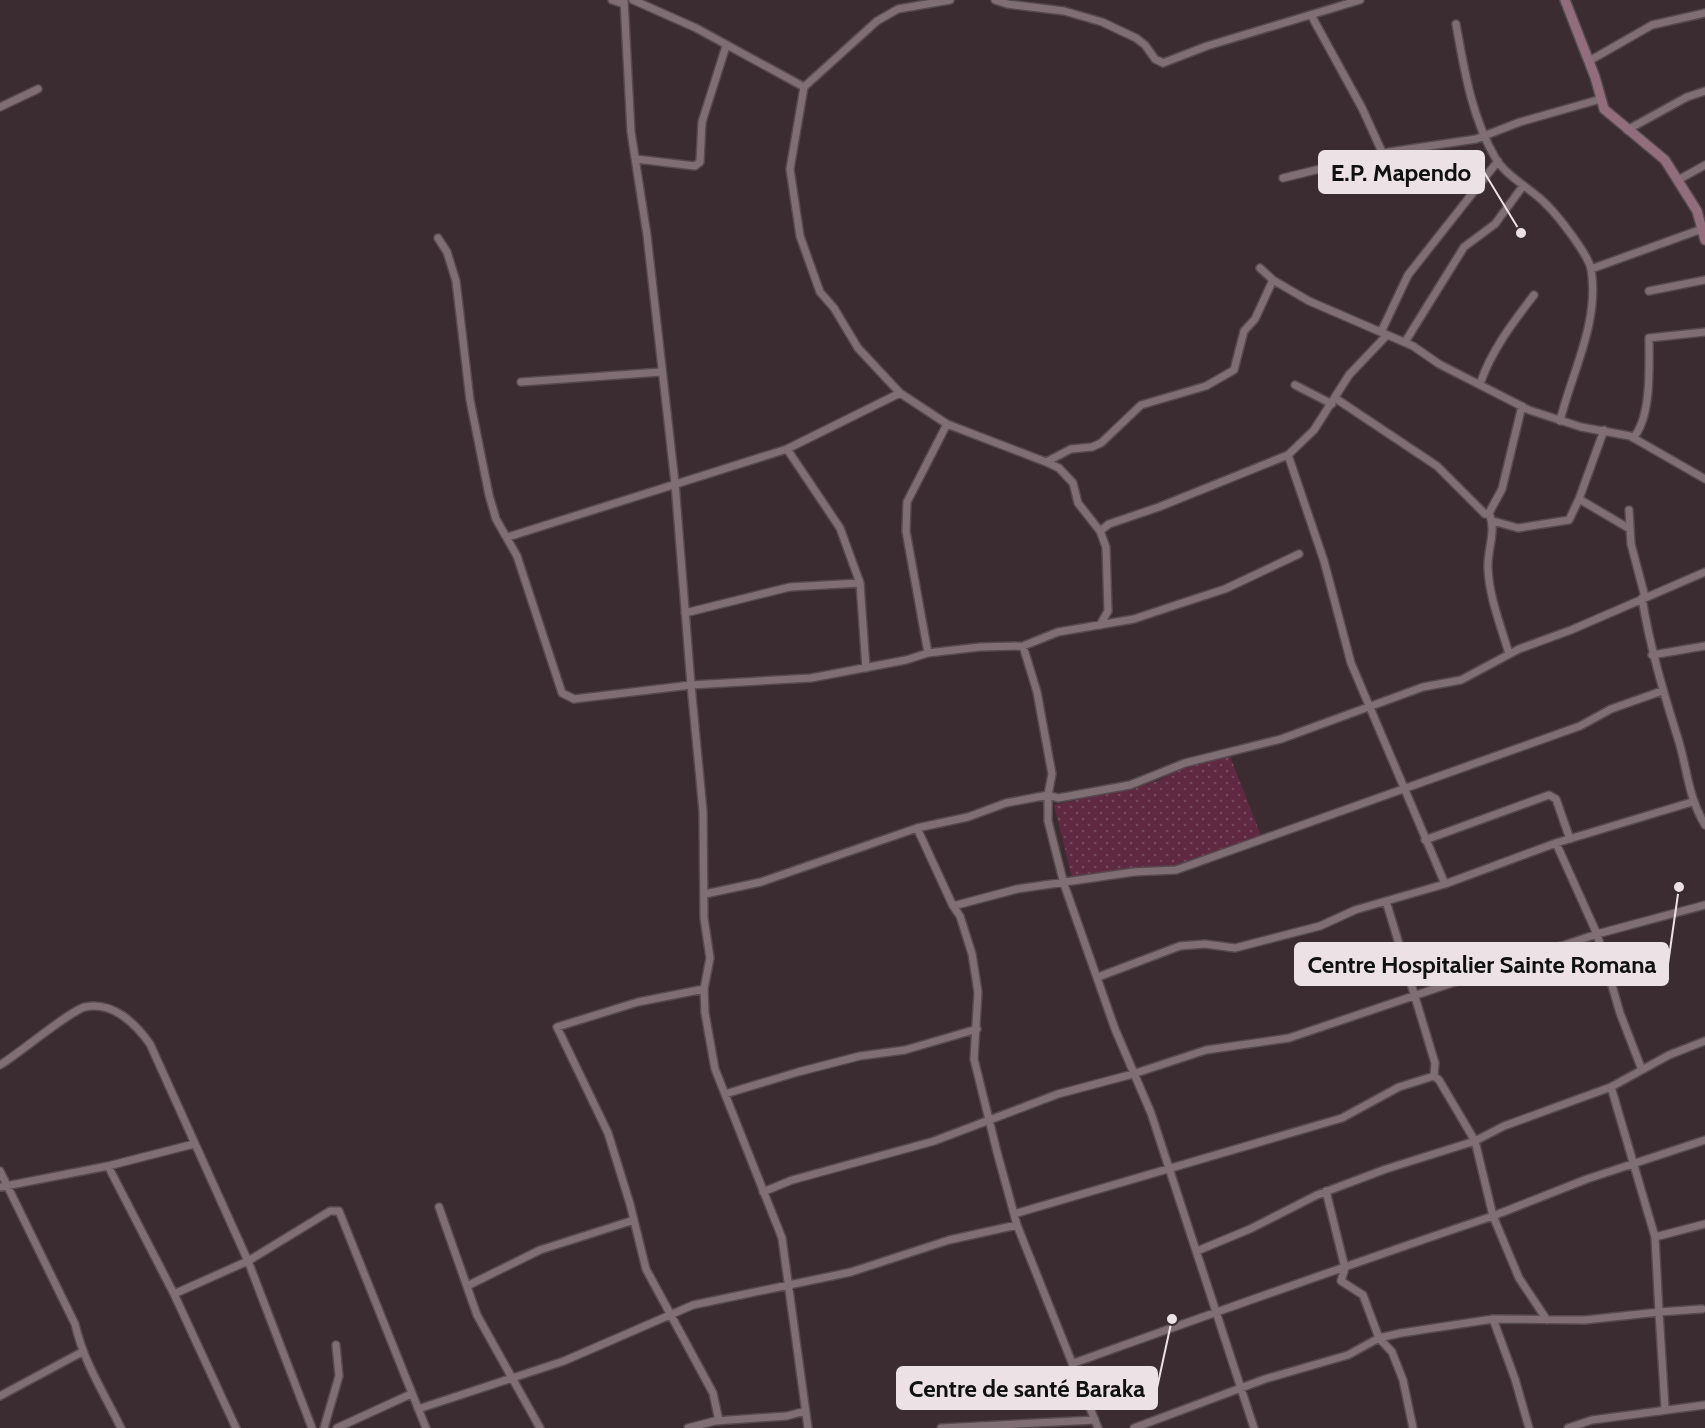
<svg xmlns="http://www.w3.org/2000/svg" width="1705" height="1428" font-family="Cabin,sans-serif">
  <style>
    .grass { fill: url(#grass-dots) }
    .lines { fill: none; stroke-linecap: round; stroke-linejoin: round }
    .street-casing { stroke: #564a4e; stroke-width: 10 }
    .secondary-casing { stroke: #564a4e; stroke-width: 12 }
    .street { stroke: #7f6f75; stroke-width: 7 }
    .secondary { stroke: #926e7d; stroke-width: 9 }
    .leader { fill: none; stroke: #ece2e6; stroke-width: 2 }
    .callout-dot { fill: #ece2e6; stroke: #3a2c31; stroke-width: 2 }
    .callout { fill: #ece2e6; stroke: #ece2e6; stroke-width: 2 }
    .callout-label { font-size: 24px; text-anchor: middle; font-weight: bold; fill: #111 }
  </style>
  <defs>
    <pattern id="grass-dots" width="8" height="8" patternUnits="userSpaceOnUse" patternTransform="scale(1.5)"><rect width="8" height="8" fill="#5e2941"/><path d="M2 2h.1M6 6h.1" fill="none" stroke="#75485c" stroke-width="1.8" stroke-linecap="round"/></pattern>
  </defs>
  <rect width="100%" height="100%" fill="#3a2c31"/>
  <path class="grass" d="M1230,756L1262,838L1165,868L1129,869L1072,878L1054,805L1158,781L1182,768Z"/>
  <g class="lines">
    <defs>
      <path id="street" d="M612,0L624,4
        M624,0L631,132L647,235L675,483L691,685L811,678L906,660L928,653L980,647L1023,646L1058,632L1134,619L1179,604L1225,589L1299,554
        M633,0L696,28L804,87
        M950,0L898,9L877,21L804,87L790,169L800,236L820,292L834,308L858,348L900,393L947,424L1046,462L1071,449L1092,447L1101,443L1141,405L1206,386L1234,370L1244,331L1255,319L1273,280
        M995,0L1007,4L1064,11L1102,22L1136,38L1145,45L1155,59L1163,63L1207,46L1360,0
        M1311,15L1362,108L1383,154
        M1456,24C1464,69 1472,119 1496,159C1508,178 1532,189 1547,205C1558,216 1588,254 1591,269C1600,321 1572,372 1560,421
        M1589,61L1652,25L1705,13
        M0,107L38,89
        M1627,130L1687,97L1705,91
        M636,159L695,166L700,162L702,122L726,46
        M1283,178L1389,152L1476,139L1520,122L1601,99
        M1678,180L1705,165
        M438,238L447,252L456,281L470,400L489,495L496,519L517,556L562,693L574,699L691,685L703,811L704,918L710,958L704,989L705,1013L715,1069L782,1238L808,1428
        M1260,268L1273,280L1309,301L1413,346L1439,364L1529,410L1581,427L1630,436L1705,479
        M1591,269L1702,229
        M1649,291L1705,280
        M1381,332L1408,275L1498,161
        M1405,342L1464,247L1495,224L1523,186
        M521,382L661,372
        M1480,384C1491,351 1513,322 1534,295
        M1295,385L1332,404
        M1335,398L1437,466L1485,514L1489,513L1502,489L1522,406
        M1604,430L1579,499L1630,529
        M1633,438C1652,417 1649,366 1649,338L1705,332
        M787,449L840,528L860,583L866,668
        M1288,455L1324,561L1351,663L1445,884L1386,901L1435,1063L1434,1076
        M1046,462L1059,468L1073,483L1078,503L1100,531L1106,547L1108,611L1100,625
        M1629,510L1631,544L1645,597
        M1489,513C1497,531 1487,549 1488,568C1489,597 1501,626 1509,654
        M1493,521L1518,528L1569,520L1579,499
        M1100,531L1109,524L1159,507L1288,455L1314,430L1349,375L1387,335
        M508,537L787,449L900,393
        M1642,598C1650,648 1664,694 1679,742C1688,773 1688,796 1705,825
        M685,613L790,587L860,583
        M1023,646L1037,692L1052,774L1048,795V821L1064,884L1115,1029L1151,1113L1254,1428
        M928,653L906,531L907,502L947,424
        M1652,655L1705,646
        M917,828L953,906L960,916L972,954L978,992L974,1059L997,1152L1017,1225L1098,1428
        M1425,840L1549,795L1556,799L1570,839
        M1556,843L1597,934L1620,1013L1642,1070
        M1445,884L1556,843L1692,802
        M705,894L761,882L917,828L968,817L1006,803L1048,795L1058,798L1130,785L1185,763L1281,739L1423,687L1461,680L1519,649L1571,630L1705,572
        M953,906L1017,889L1134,872L1176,870L1580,726L1611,709L1662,691
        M1098,977L1180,946L1205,944L1235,948L1320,926L1355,910L1386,901
        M704,989L638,1002L557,1027L608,1133L630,1204L646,1269L713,1393L719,1421
        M0,1065C17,1055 71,1010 85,1007C113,1001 136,1024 150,1044L248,1261L312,1428
        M725,1094L798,1072L860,1056L905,1050L977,1029
        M108,1166L194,1144
        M0,1171L75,1324C84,1363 104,1393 121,1428
        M0,1187L108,1166L174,1294L248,1261L330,1211H339L426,1428
        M1326,1191L1345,1268L1341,1281L1363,1295L1379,1338L1392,1352L1403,1380L1413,1428
        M763,1192L792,1180L934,1141L1058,1094L1133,1074L1206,1050L1289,1038L1597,934L1705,905
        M439,1207L477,1315L540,1428
        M1014,1214L1342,1118L1399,1087L1434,1076L1439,1080L1475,1141L1493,1216C1353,1263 1214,1313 1074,1363
        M1655,1237L1705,1224
        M1197,1251L1250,1229L1317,1195L1386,1169L1475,1141L1504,1126L1611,1087L1669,1055L1705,1041
        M467,1286L540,1250L634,1220
        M174,1294L236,1428
        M1493,1319L1515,1379L1529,1428
        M1547,1320L1519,1278L1493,1216L1587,1179L1705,1140
        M0,1396L82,1352
        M1665,1408L1659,1312L1702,1309
        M418,1409L564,1361L693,1305L851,1272L949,1240L1017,1225
        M324,1428L339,1376L336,1345
        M337,1428L411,1394
        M688,1428L715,1421L787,1416L805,1411
        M941,1428L1095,1420
        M1134,1428L1265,1379L1348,1355L1379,1338L1401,1333L1493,1319L1585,1320L1659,1312L1655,1237L1611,1087
        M1568,1428L1592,1420L1705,1405"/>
      <path id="secondary" d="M1565,0L1595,77L1604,109L1665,160L1697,211L1705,240"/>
    </defs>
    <use href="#street" class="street-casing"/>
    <use href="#secondary" class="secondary-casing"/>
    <use href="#street" class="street"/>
    <use href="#secondary" class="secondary"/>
  </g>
  <path class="leader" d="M1521 233L1484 172M1679 887L1668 964M1172 1319L1157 1388"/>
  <g class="callout-dot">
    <circle cx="1521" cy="233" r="6"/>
    <circle cx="1679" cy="887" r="6"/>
    <circle cx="1172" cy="1319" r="6"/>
  </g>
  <g class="callout">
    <rect x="1319" y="151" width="165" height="42" rx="6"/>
    <rect x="1295" y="943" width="373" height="42" rx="6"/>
    <rect x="897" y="1367" width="260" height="42" rx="6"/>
  </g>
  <g class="callout-label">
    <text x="1401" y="181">E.P. Mapendo</text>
    <text x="1482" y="973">Centre Hospitalier Sainte Romana</text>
    <text x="1027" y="1397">Centre de santé Baraka</text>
  </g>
</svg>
